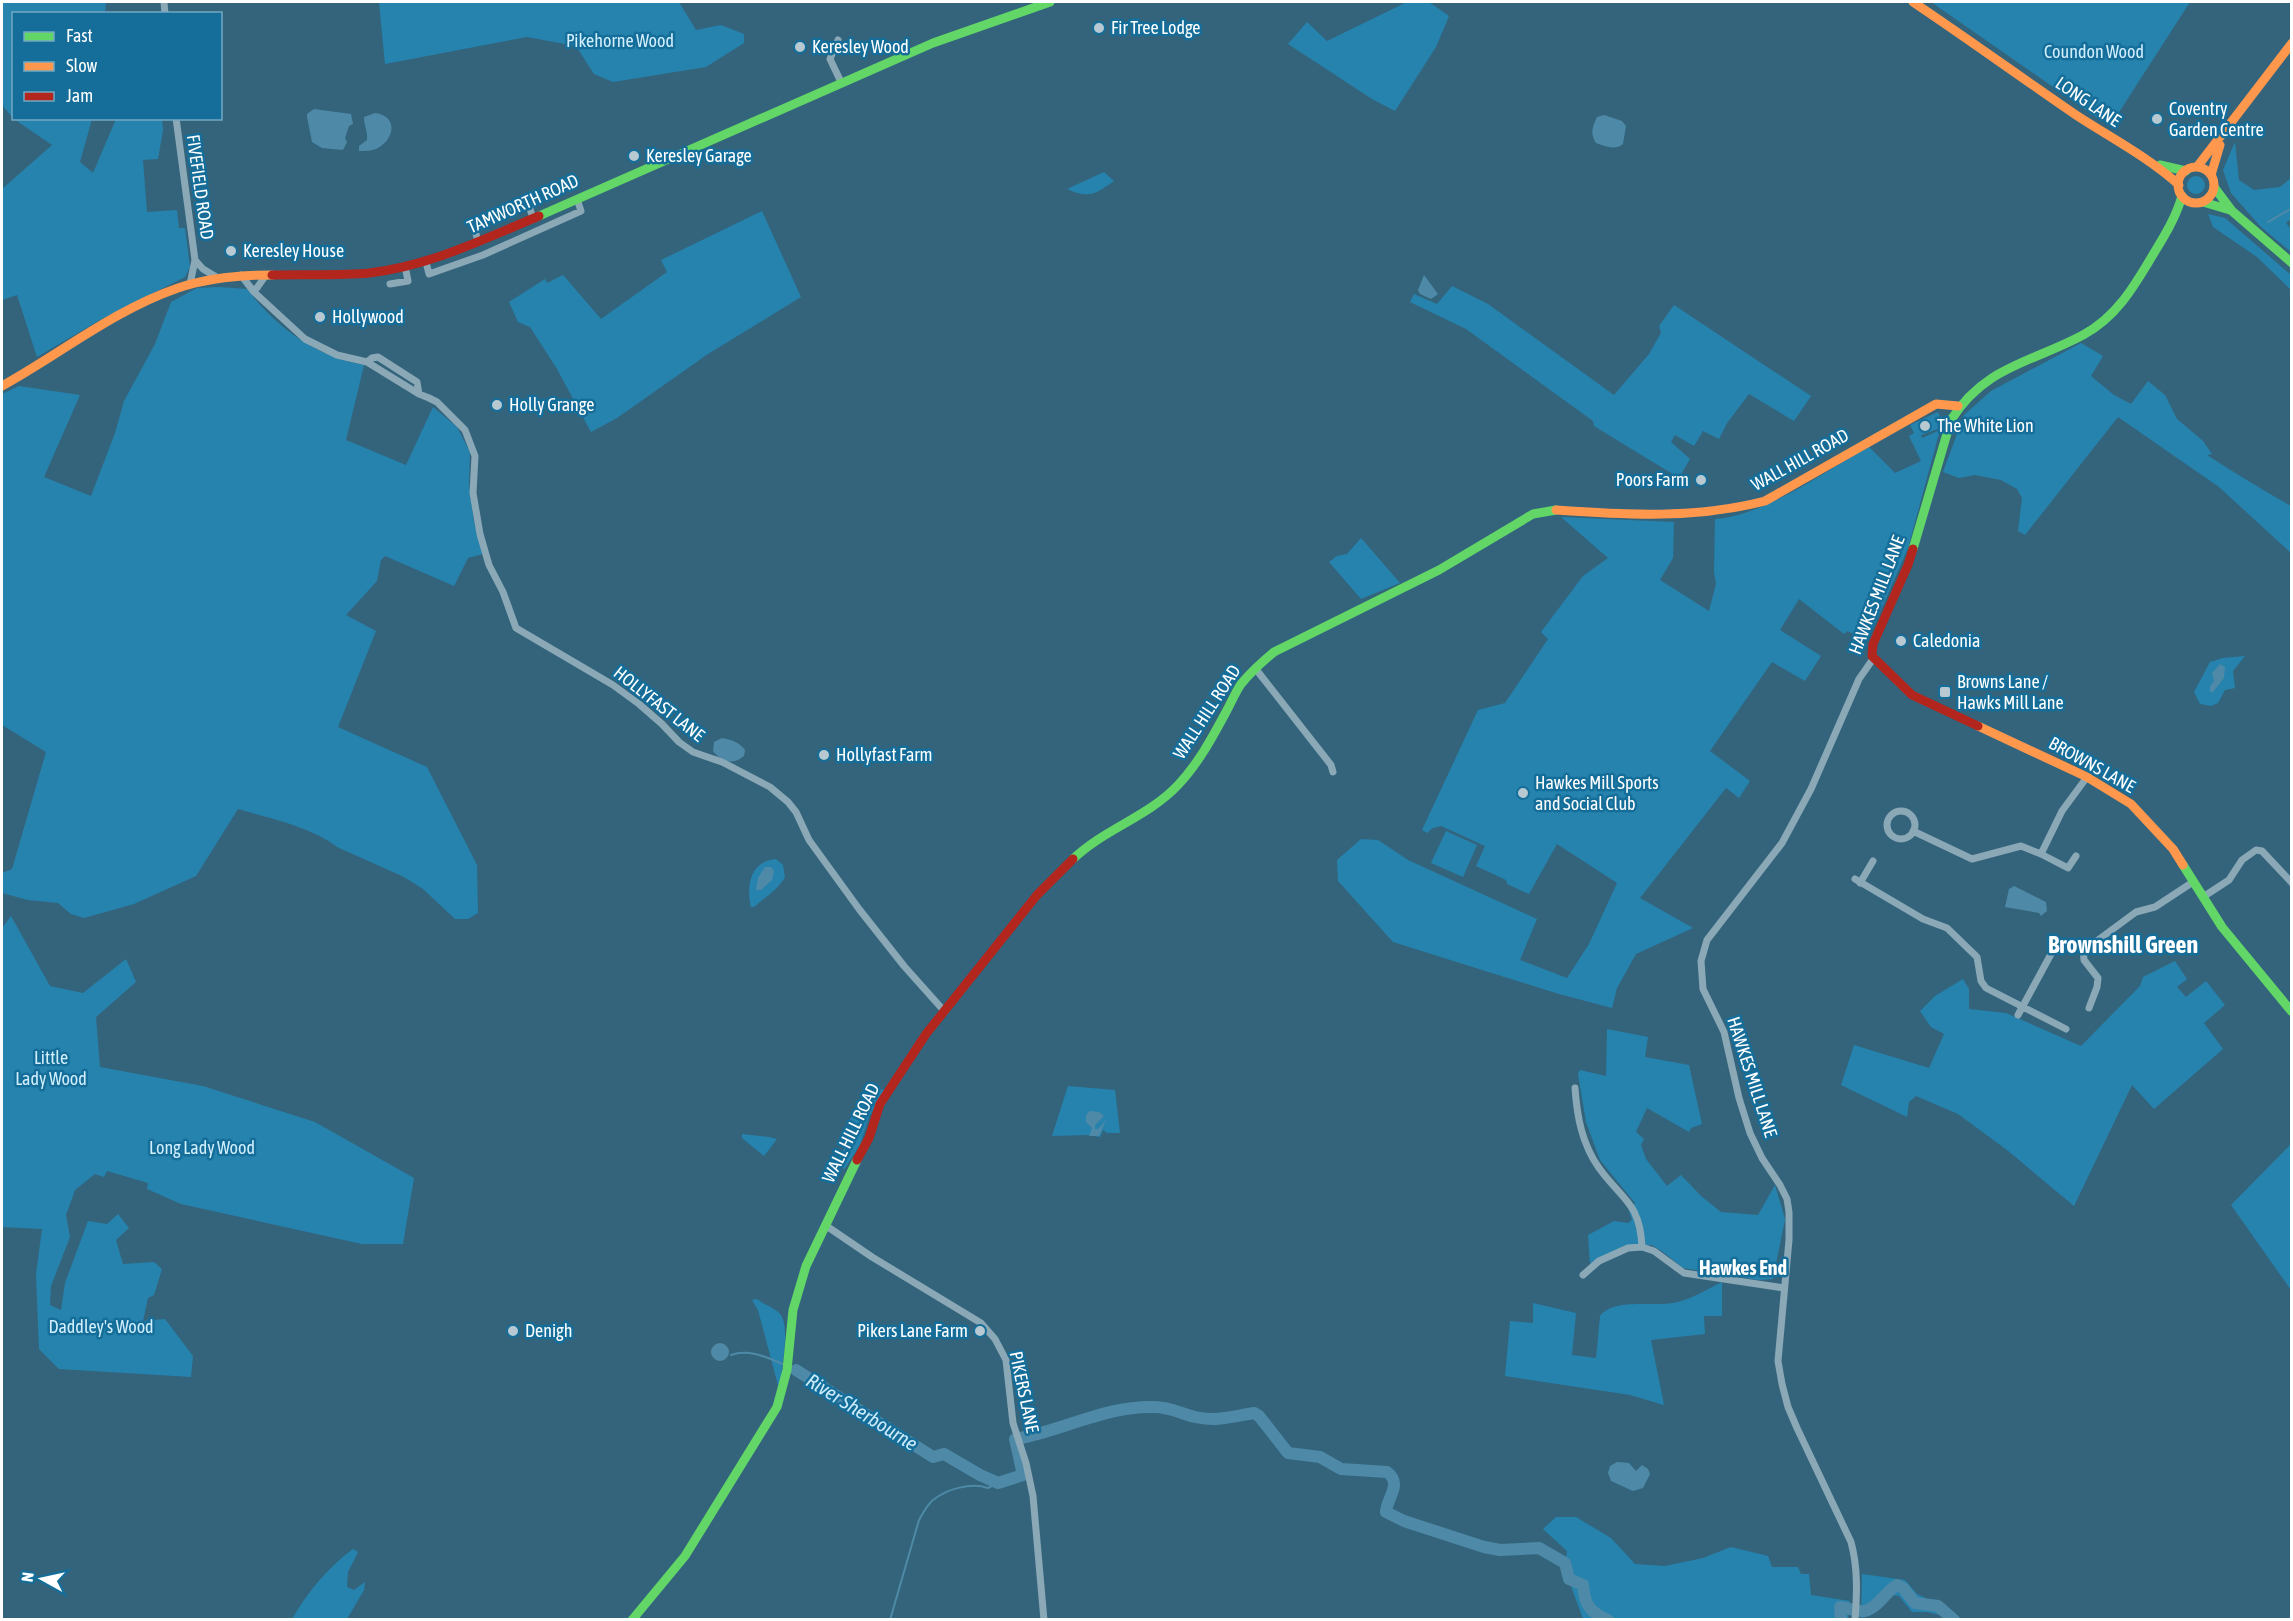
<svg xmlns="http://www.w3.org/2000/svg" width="2293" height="1621" font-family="'Asap Condensed',sans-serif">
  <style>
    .green { fill: #2683ae }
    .water { fill: #4e8aa7 }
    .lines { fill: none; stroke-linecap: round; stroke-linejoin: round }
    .stream { stroke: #4e8aa7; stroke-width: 2 }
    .river { stroke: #4e8aa7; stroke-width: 12 }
    .street { stroke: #8ba8b6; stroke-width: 7 }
    .fast { stroke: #63d668; stroke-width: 9 }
    .slow { stroke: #ff974d; stroke-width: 9 }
    .jam { stroke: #b3261e; stroke-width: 9 }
    .poi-dot { fill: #b8c9d1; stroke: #156e9a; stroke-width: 2 }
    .labels { text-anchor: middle; stroke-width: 5; stroke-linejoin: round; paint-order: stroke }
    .poi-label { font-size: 18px; fill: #fff; stroke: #156e9a; text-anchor: start }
    .park-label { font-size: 18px; fill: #d1effd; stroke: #156e9a }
    .street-label { font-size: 18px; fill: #fff; stroke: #156e9a }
    .neighbourhood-label { font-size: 20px; font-weight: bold; fill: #fff; stroke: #156e9a }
    .water-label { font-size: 20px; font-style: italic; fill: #ccecfb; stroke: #156e9a }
    .district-label { font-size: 24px; font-weight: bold; fill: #fff; stroke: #156e9a }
  </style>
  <rect width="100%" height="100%" fill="#33647c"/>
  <path class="green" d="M2,2H106L105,13L14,14L13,118L2,105Z
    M379,2H679L696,30L721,25L744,34V43L706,67L613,82L594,74L576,46L527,37L385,64Z
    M1407,2H1429L1449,16L1436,47L1395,111L1372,99L1288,44L1307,22L1327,41Z
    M1931,2H2190L2114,120L2102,121Z
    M14,119H92L80,162L93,173L116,119H162L163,130L158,159L143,160L147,212L177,210L179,228H185L190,267L185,277L100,320L37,357L17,295L2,300V189L52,145Z
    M2235,142L2239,180L2254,190L2280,187L2291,178V219L2286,223L2291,229V252L2261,227L2231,193L2223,170Z
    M1104,172L1114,181C1096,194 1089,199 1067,189Z
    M2187 185a9 9 0 1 1 18 0a9 9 0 1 1-18 0Z
    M762,211L801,297L708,354L617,418L591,432L557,369L530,327L518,322L509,302L545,279L547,283L563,275L601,319L667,272L661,260Z
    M2208,214L2225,218L2291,275V290L2257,257L2213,227Z
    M1452,286L1488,304L1614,395L1649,354L1661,333L1659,326L1674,305L1811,396L1794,421L1749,394L1727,423L1719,439L1703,431L1694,446L1675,435L1671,442L1690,459L1679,478L1594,426L1593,421L1466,329L1410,302L1414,294L1437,304Z
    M219,287L247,289C278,329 314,355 364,365L346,440L406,465L433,407L457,427L470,452L469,485L474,522L483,554L468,558L454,586L385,556L381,560L377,581L346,615L376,631L338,727L427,767L477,865L478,913L468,919H455L423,889L404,877L337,847C312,827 269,818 238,809L196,876L134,904L84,918L71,914L58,903L28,900L2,893V873L12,869L46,752L2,725V394L19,386L80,395L44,477L91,496L115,433L124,401L155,344L171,302L197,288Z
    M2081,343L2103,356L2091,376L2114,395L2131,404L2148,381L2165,395L2177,419L2203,441L2212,454L2207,455C2234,473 2263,490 2291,506V553L2219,487L2118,417L2025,535L2018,531L2022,498L2017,489L2001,480L1975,475L1959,478L1943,472L1964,415L1991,391Z
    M1938,412L1942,422L1939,423L1941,428L1921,435L1922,438L1940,430L1908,548L1868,640L1847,631L1844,634L1799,599L1780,630L1821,656L1805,681L1772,662L1710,751L1750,781L1739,798L1726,788L1640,898L1693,928L1636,954L1617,988L1612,1008L1559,994L1393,942L1338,881L1337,860L1361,839L1378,840L1408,860L1537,919L1520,960L1567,978L1589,944L1617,883L1557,844L1529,894L1507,884L1506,880L1476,866L1485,846L1441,826L1433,828L1427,833L1422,830L1478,710L1505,703L1548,639L1541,632L1583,576L1608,558L1561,517L1674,522L1673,558L1660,580L1709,611L1716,584L1714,572L1715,519C1767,515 1823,472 1869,447L1895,473L1921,461L1909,436L1914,433L1910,425Z
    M1361,538L1400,583L1361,599L1329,562L1337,556L1347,554Z
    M2245,656L2233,671L2235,688L2225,690L2218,703L2211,706L2200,704L2194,692L2210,662L2223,658Z
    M1446,831L1477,845L1463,877L1431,863Z
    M776,859L783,865L785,877C777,891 765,897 754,907H751C746,886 750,861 776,859Z
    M11,916L50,986L83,993L126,959L136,982L96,1017L100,1067L203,1086L315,1122L414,1178L403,1244H362L181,1204L147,1189L148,1183L107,1171L104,1177L95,1174L75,1190L66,1215L70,1237L51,1286L50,1305L61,1310L65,1283L88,1221L107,1224L118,1214L129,1228L116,1240L123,1264L154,1262L162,1269L154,1295L148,1298L143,1321L165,1319L193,1356L191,1377L59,1369L39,1349L36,1274L42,1229L2,1227V928Z
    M2175,961L2187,979L2177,987L2186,997L2206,981L2225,1005L2204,1023L2223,1049L2154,1109L2132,1085L2074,1206L2007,1150L1958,1114L1916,1096L1909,1102L1907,1117L1841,1085L1854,1045L1929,1068L1944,1034L1931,1027L1920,1011L1935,996L1963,979L1969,989V1009L2006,1013L2081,1046L2140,986L2143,977Z
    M1607,1029L1648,1037L1645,1057L1689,1065L1702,1124L1691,1128L1689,1132L1647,1108L1636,1132L1644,1139L1641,1145L1646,1159L1667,1186L1681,1175L1701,1196L1721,1212L1758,1215L1775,1185L1785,1219L1773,1279L1758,1280L1683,1268L1663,1252L1652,1245H1645L1599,1259L1590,1264L1588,1235L1614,1221L1628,1223L1632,1220L1629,1211L1635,1203L1600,1160L1586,1122L1578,1074L1580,1070L1606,1076Z
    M1068,1086L1115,1090L1120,1133H1107L1103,1130L1100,1137L1087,1135L1052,1136Z
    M885,1089L869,1117L860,1145L844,1170L839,1158L850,1137V1119L860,1104L876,1090Z
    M742,1134L769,1137L777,1139L764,1156L742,1138Z
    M2291,1144L2292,1145L2291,1290L2231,1205Z
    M1722,1282V1316H1704L1705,1334L1651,1340L1664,1405L1630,1395L1505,1376L1510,1321L1533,1323V1303L1576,1313L1572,1355L1596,1358L1600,1316C1614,1297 1657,1308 1678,1302C1693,1298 1708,1289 1722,1282Z
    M757,1299C764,1305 774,1307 780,1314C791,1326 781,1373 779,1389L758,1310L752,1300Z
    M1556,1517H1576L1611,1538L1635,1564L1665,1566L1703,1558L1731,1547L1768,1556L1772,1567H1798L1801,1574H1809L1811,1595L1850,1601L1848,1619H1583C1576,1597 1563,1574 1567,1551L1543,1529Z
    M353,1549L358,1552L348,1572L347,1587L354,1590L365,1582L364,1590L347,1619H292C308,1592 327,1568 353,1549Z
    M1862,1574L1905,1580L1917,1594L1945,1607L1940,1615L1927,1612H1912L1899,1596L1892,1595L1861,1619Z"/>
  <path class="water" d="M314,109L351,114L353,124L349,126L345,138L347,142L343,150L322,148L312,142L307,117V114Z
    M375,113C398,116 395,138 378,148C372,151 366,151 359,151V146L367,140C368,131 364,126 364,117Z
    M1604,115L1622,121L1626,126L1623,144C1615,151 1605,146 1596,143C1590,133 1592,128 1597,117Z
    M1424,275L1438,294L1431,299L1420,294L1418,290Z
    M2220,664L2225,667L2224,678L2213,692H2210V686L2214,681L2212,673Z
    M722,738C732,740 739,742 745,750L744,756C733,765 722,763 713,751L714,742Z
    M765,867H771L774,871L772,880L761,890H756L758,878Z
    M2014,886L2046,902L2047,911L2041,916L2039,913L2005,907L2009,889Z
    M1090,1111L1099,1112L1104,1116L1095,1125V1129H1098L1106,1120L1099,1136H1089L1092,1128L1086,1122V1115Z
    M711 1352a9 9 0 1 1 18 0a9 9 0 1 1-18 0Z
    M1617,1462L1629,1463L1636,1471L1642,1465L1648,1469L1650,1474L1643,1488L1633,1491L1611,1481L1608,1473L1610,1466Z"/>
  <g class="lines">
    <path class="stream" d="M2268,222L2292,208
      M731,1355C749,1348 768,1358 785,1365
      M890,1620L919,1520C923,1513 927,1505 933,1500C947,1489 971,1482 988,1488L998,1483"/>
    <path class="river" d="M796,1370L933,1457L944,1454L980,1475L998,1483L1023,1475L1015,1439
      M1021,1438C1066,1429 1109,1405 1155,1407C1170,1407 1182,1414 1195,1417C1216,1422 1234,1416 1254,1413L1259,1416L1288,1453L1320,1457L1341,1469L1387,1472C1403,1484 1387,1497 1386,1512L1404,1521L1484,1547L1500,1550L1539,1548L1565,1563L1569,1579L1583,1585C1584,1603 1590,1613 1608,1620
      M1841,1620L1840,1607C1848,1608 1858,1612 1865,1611C1878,1608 1886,1591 1897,1585L1903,1588L1915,1603L1938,1606L1954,1620"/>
    <path class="street" d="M164,2L165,14
      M838,40L830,59L841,82
      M176,118L195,260L190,284
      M478,242L474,226L528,203L533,218
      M195,260L203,269L218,278
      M426,262L429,274L483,255L581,211L577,199
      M241,275L254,292L305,339L337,355L367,362L419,394L429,398L437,402L465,430L475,456L473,493L480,534L489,565L503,592L516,628L613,685L639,704L662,724L679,742L693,752L722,762L770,787L788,802L796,812L809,840L859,909L904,966L945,1012
      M390,284L408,281L405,266
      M254,292L266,275
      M367,362L372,358L378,357L417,382L419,394
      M1255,668L1331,765L1333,772
      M1887 825a14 14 0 1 1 28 0a14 14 0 1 1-28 0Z
      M1913,831L1972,859L2021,846L2041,854
      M2076,856L2068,868L2041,854L2062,811L2087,777
      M1855,879L1923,919L1947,928L1977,957L1981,981L1986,988L2066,1029
      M1860,883L1873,861
      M2203,897L2229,880L2242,860L2256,850L2262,851L2292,883
      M2083,948L2084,960L2098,978L2097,987L2089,1008
      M2018,1015L2057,943C2069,939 2078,949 2090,946L2136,912L2155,907L2193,882
      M1575,1088C1577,1117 1582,1144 1599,1168C1622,1200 1640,1202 1642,1247
      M825,1225L872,1257L981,1323L995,1339L1006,1360L1013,1423L1026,1463L1033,1496L1044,1620
      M1583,1275L1599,1261L1628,1248L1642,1247L1654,1251L1684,1273L1784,1288
      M1855,1620C1857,1593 1858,1568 1851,1542L1797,1428L1788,1407L1782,1384L1778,1361L1789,1240V1212L1787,1199L1780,1185L1762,1158L1750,1133L1739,1098L1724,1032L1703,989L1701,961L1707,940L1782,843L1811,789L1859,679L1873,659"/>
    <path class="fast" d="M2160,165L2186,171
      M2214,187L2232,211L2292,263
      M2203,202L2230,210
      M539,216L933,43L1050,2
      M1913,549L1951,420C1985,366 2031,363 2083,335C2117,317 2135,285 2154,253C2165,235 2176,217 2182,196
      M1073,859C1104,829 1148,817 1178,785C1198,764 1212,738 1226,712C1231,703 1235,693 1241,684C1251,672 1262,662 1274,652L1439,570L1533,514L1556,510
      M2183,865L2222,927L2292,1012
      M632,1620L685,1556L777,1407L787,1370L793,1310L806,1266L857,1160"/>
    <path class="slow" d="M1913,2C1968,39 2022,78 2076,115C2111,138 2148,157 2179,185
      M2197,167L2292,43
      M2178 185a18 18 0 1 1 36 0a18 18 0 1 1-36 0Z
      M2211,175L2220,145
      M2,386C60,354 114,310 178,288C208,278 240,275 272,275
      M1556,510C1627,515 1695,519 1765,501L1936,404L1958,406
      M1978,726L2087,777L2131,804L2173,849L2183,865"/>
    <path class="jam" d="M272,275C305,274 337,276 369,273C429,266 484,239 539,216
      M1913,549L1908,565L1873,644L1872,656L1912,695L1978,726
      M857,1160L869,1138L880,1104L926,1034L1037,895L1073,859"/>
  </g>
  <g class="poi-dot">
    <circle cx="1099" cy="28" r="6"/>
    <circle cx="800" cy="47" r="6"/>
    <circle cx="2157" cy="119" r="6"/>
    <circle cx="634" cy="156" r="6"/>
    <circle cx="231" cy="251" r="6"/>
    <circle cx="320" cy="317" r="6"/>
    <circle cx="497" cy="405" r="6"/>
    <circle cx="1925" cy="426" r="6"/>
    <circle cx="1701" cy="480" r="6"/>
    <circle cx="1901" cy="641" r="6"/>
    <rect x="1939" y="686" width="12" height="12" rx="3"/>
    <circle cx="824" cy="755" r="6"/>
    <circle cx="1523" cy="793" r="6"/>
    <circle cx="513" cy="1331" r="6"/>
    <circle cx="980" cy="1331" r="6"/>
  </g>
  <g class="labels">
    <g class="poi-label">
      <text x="1111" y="34">Fir Tree Lodge</text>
      <text x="812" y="53">Keresley Wood</text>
      <text x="2169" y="115">Coventry<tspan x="2169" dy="21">Garden Centre</tspan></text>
      <text x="646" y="162">Keresley Garage</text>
      <text x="243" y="257">Keresley House</text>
      <text x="332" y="323">Hollywood</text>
      <text x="509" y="411">Holly Grange</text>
      <text x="1937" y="432">The White Lion</text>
      <text x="1689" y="486" text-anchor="end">Poors Farm</text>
      <text x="1913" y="647">Caledonia</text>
      <text x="1957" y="688">Browns Lane /<tspan x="1957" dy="21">Hawks Mill Lane</tspan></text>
      <text x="836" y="761">Hollyfast Farm</text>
      <text x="1535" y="789">Hawkes Mill Sports<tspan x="1535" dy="21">and Social Club</tspan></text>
      <text x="525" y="1337">Denigh</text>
      <text x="968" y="1337" text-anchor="end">Pikers Lane Farm</text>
    </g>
    <g class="park-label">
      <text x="620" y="47">Pikehorne Wood</text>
      <text x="2094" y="58">Coundon Wood</text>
      <text x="51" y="1064">Little<tspan x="51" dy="21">Lady Wood</tspan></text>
      <text x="202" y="1154">Long Lady Wood</text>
      <text x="101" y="1333">Daddley's Wood</text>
    </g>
    <g class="street-label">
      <text transform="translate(2088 102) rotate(34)" y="6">LONG LANE</text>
      <text transform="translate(200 187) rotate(82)" y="6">FIVEFIELD ROAD</text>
      <text transform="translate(523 204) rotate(-24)" y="6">TAMWORTH ROAD</text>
      <text transform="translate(1800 460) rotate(-29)" y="6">WALL HILL ROAD</text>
      <text transform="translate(1877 595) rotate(-69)" y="6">HAWKES MILL LANE</text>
      <text transform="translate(659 704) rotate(38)" y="6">HOLLYFAST LANE</text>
      <text transform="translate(1207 712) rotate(-57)" y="6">WALL HILL ROAD</text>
      <text transform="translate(2092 765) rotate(29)" y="6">BROWNS LANE</text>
      <text transform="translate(1752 1077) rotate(72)" y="6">HAWKES MILL LANE</text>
      <text transform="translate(851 1133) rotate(-64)" y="6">WALL HILL ROAD</text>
      <text transform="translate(1024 1392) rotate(78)" y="6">PIKERS LANE</text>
    </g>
    <g class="neighbourhood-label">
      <text x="1743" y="1275">Hawkes End</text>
    </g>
    <g class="water-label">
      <text transform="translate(862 1412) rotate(32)" y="7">River Sherbourne</text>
    </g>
    <g class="district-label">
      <text x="2123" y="953">Brownshill Green</text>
    </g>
  </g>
  <rect width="2293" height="1621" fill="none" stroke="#ffffff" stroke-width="6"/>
  <rect x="12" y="12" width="210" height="108" fill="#156e9a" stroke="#73a8c2" stroke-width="1.5"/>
  <rect x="24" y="32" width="30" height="9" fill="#63d668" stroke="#73a8c2" stroke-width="1.5"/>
  <text x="66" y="42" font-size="18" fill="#ffffff">Fast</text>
  <rect x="24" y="62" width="30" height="9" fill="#ff974d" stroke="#73a8c2" stroke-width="1.5"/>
  <text x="66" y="72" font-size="18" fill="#ffffff">Slow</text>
  <rect x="24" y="92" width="30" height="9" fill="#b3261e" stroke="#73a8c2" stroke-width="1.5"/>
  <text x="66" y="102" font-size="18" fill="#ffffff">Jam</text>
  <g transform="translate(42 1579) rotate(278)" stroke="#156e9a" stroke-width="4.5" paint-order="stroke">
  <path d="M0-4.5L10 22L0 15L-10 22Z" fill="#ffffff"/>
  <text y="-9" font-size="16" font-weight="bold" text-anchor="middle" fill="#ffffff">N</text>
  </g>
</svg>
